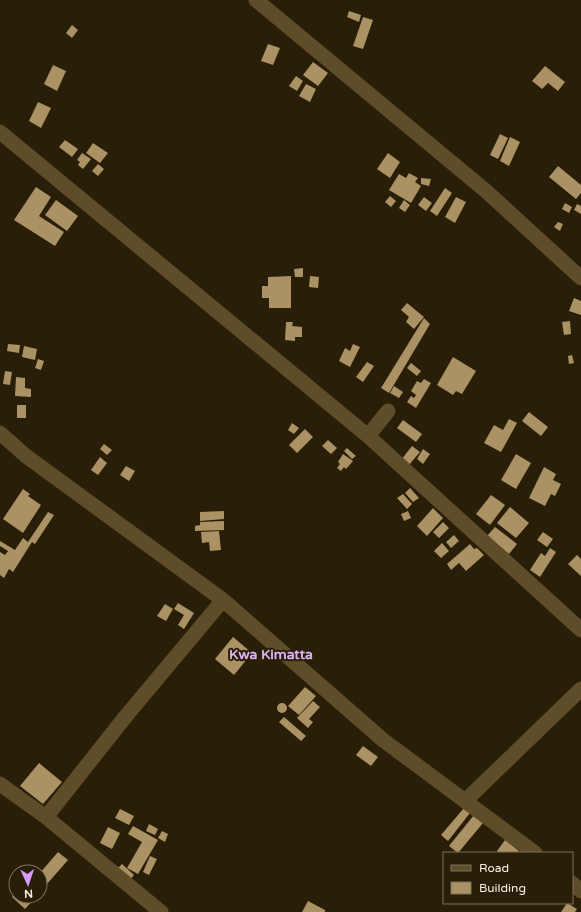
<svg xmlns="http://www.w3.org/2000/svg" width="581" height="912" font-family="'Varela Round',sans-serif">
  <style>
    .building { fill: #ab9264 }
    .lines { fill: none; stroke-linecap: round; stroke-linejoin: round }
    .minor { stroke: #5f4c28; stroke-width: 15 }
    .labels { text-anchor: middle; stroke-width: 4; stroke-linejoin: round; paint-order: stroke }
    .quarter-label { font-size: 14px; font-weight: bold; fill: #ddb3f5; stroke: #291e07 }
  </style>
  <rect width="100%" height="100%" fill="#291e07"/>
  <path class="building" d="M349,11L361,15L359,22L347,17Z
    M363,17L373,20L363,49L353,46Z
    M72,25L78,30L72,38L66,33Z
    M268,44L280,48L273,65L261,61Z
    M313,62L328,73L318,86L303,75Z
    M53,65L66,71L57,91L44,84Z
    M545,66L565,82L558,91L548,83L542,89L532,81Z
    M296,76L303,81L297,91L289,86Z
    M306,84L316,89L310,102L299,96Z
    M38,102L51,108L41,128L29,121Z
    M500,134L508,138L498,159L490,155Z
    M510,137L520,142L509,166L500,161Z
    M65,140L78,149L72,157L59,147Z
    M93,143L108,153L100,163L86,153Z
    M82,153L91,159L83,169L78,165L80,162L77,160Z
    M388,153L400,162L390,178L377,169Z
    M98,164L104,169L98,176L92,171Z
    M558,166L581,185V193L576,199L549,177Z
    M409,173L418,178L415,182L421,186L411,203L389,190L399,174L406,178Z
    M421,178L431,179L429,186L421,184Z
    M36,187L51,197L39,216L64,232L55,246L14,220Z
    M445,188L452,193L437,216L430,211Z
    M390,196L396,201L391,207L385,202Z
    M424,197L432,203L426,211L418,205Z
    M456,197L466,202L455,223L445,217Z
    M56,200L78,216L67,231L45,215Z
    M404,200L410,205L405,212L399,208Z
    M565,203L572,207L569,213L562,209Z
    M577,204L581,206V214L574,210Z
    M558,222L563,224L560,231L554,227Z
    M303,268V277H295L294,269Z
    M291,276V308H269V298H262V286H268V277Z
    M310,276L319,277L318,288L309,287Z
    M574,298L581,301V315L569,311Z
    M407,303L424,317L414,329L406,322L409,317L401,310Z
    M424,318L430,324L389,393L381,388Z
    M570,321L571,334L564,335L562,322Z
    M286,322H293L292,326L302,327V337H295V341L285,340Z
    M8,344L20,345L19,353L7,351Z
    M353,344L360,347L350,367L339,361L345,348L350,351Z
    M24,346L37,349L35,360L22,357Z
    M572,355L574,363L569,364L568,356Z
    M453,357L476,371L462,394L456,391L453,395L437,385Z
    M38,359L44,361L41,370L35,368Z
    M367,362L374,366L363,382L356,377Z
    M411,363L421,371L417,376L407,368Z
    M5,371L12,372L10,385L3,384Z
    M16,377L25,378V388L31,389V397L15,396Z
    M424,379L431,383L416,408L407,402L411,396L414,398L416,395L411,391L417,381L421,383Z
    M394,386L403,392L399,398L390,393Z
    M17,405H26V418H17Z
    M529,412L548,427L541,436L522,421Z
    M509,419L517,423L501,452L484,443L494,425L503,430Z
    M403,420L422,434L416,442L397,428Z
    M292,423L299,428L294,434L288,430Z
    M305,429L313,437L297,453L289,445Z
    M328,440L337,448L331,454L322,446Z
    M104,444L112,450L107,455L100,449Z
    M412,446L420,452L408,466L401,460Z
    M347,448L356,456L352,459L344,451Z
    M423,449L430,454L423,464L417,459Z
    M343,454L353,461L346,469L344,467L341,471L337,468L340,464L338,462Z
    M516,454L531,463L516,489L501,480Z
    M100,457L107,463L98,475L91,470Z
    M126,466L135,471L129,481L120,475Z
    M544,467L556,474L553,480L561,484L555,496L551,494L545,506L529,498Z
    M410,488L419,498L413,502L405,493Z
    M23,489L30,494L28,496L41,505L23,533L3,519Z
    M403,494L412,504L407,509L397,498Z
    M491,495L505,505L490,525L476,514Z
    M510,507L529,523L516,538L497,523Z
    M433,508L443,518L427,536L417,526Z
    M224,511V519L200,521V512Z
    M408,511L411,518L404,521L401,514Z
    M48,512L54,515L35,544L32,542L13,572L9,569L4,578L0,575V552L5,555L8,551L0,546V541L15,550L23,538L28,542Z
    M224,521V530L195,531V526L200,525V522Z
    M443,522L449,528L439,538L433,532Z
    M495,527L517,544L509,554L487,536Z
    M219,531L221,550L210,551L209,542L202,543L201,532Z
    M543,532L553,539L547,547L537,540Z
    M454,535L459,541L451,548L446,542Z
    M442,543L449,551L441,558L434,551Z
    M470,544L474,549L477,548L484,555L466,571L459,563L451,570L447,564Z
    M550,548L556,552L540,577L530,570L541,553L545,556Z
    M577,555L581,559V576L568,564Z
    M178,603L194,613L184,629L178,625L184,615L174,609Z
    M165,604L173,609L166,621L157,616Z
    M233,637L252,653L234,675L215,659Z
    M305,687L316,696L299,715L288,706Z
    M313,701L320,707L309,719L313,722L308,728L297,718Z
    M277 708a5 5 0 1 1 10 0a5 5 0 1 1-10 0Z
    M284,717L306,736L301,741L279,722Z
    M363,746L378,757L371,766L356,755Z
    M39,763L62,782L43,804L20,786Z
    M464,808L470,813L448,841L441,835Z
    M120,809L134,816L129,825L115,818Z
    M474,815L483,823L458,853L449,846Z
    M149,824L158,829L155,835L146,831Z
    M133,826L158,840L138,874L127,868L142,842L128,834Z
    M108,827L120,833L112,849L100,843Z
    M162,831L168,834L165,842L158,838Z
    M505,840L519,851L518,853H500L497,851Z
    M58,852L68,860L47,884L40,878V873Z
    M150,856L157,859L149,875L143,872Z
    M122,864L134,875L128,882L116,870Z
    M40,880L46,885L40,892Z
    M16,892V896H37L25,909L12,897Z
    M308,901L325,910V912H302Z
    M567,903L577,909L575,912H561Z"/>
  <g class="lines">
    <path class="minor" d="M256,0L486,191L581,278
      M0,132L368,436L581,630
      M0,433L26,456L223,600L383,740L535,853
      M368,436L388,411
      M0,784L46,817L161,912
      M465,801L581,689
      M46,817L126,716L223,600
      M572,883L581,891"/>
  </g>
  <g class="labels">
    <g class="quarter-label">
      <text x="271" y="659">Kwa Kimatta</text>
    </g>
  </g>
  <rect x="443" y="852" width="130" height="52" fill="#291e07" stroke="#7c725f"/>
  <rect x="451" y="865" width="20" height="6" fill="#5f4c28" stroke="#7c725f"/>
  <text x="479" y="872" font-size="12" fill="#f8f0e2">Road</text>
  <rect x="451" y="882" width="20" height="12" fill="#ab9264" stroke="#7c725f"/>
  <text x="479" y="892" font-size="12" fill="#f8f0e2">Building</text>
  <g transform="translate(28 884) rotate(177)"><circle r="19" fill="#291e07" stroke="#7c725f"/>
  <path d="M0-3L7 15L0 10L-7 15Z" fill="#d79bf9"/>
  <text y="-6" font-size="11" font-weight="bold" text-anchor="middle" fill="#f8f0e2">N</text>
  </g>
</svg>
